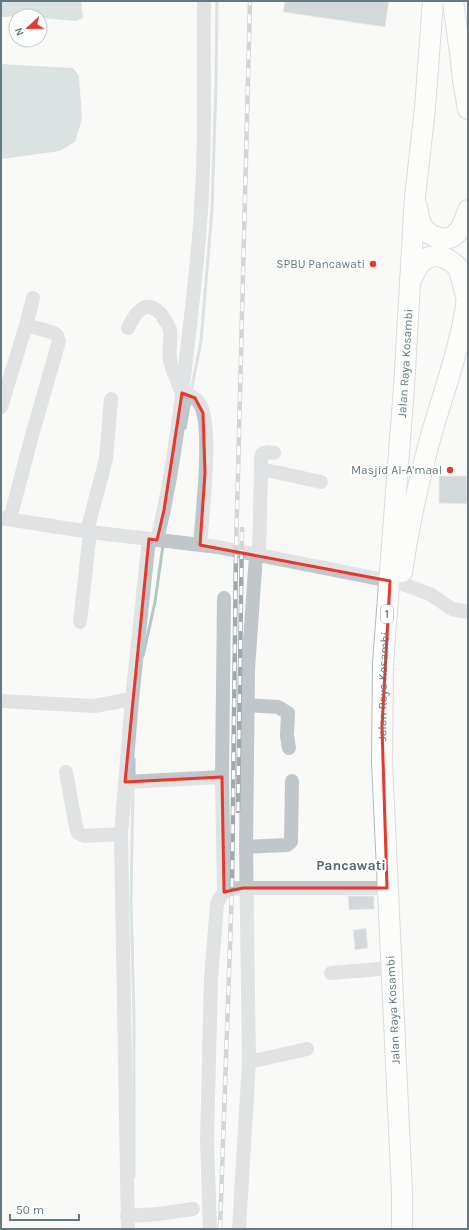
<svg xmlns="http://www.w3.org/2000/svg" width="469" height="1230" font-family="Karla,sans-serif">
  <style>
    .water { fill: #b5c6c7 }
    .lines { fill: none; stroke-linecap: round; stroke-linejoin: round }
    .stream { stroke: #b5c6c7; stroke-width: 3 }
    .building { fill: #a4b1b5; stroke: #dbdbd9 }
    .highway-casing { stroke: #b3b9bc; stroke-width: 22 }
    .minor { stroke: #c0c6c9; stroke-width: 14 }
    .highway { stroke: #fff; stroke-width: 20 }
    .rail-casing { stroke: #9faaae; stroke-width: 4.5 }
    .rail { stroke: #fff; stroke-width: 3; stroke-dasharray: 9; stroke-linecap: butt }
    .marked { fill: none; stroke: #e6382b; stroke-width: 3; stroke-linejoin: round }
    .poi-dot { fill: #e6382b; stroke: #fff; stroke-width: 1.5 }
    .labels { text-anchor: middle; stroke-width: 4; stroke-linejoin: round; paint-order: stroke }
    .shield { fill: #fff; stroke: #92a2a8; stroke-width: 1 }
    .shield-label { font-size: 11px; font-weight: bold; fill: #647a82 }
    .poi-label { font-size: 12px; fill: #647a82; stroke: #fff; text-anchor: end }
    .street-label { font-size: 12px; fill: #647a82; stroke: #fff }
    .quarter-label { font-size: 14px; font-weight: bold; fill: #56676d; stroke: #fff }
  </style>
  <rect width="100%" height="100%" fill="#f9f9f7"/>
  <path class="water" d="M1,1H81L83,18L76,21L40,18V16L1,17Z
    M1,64L73,68L79,76L82,119L75,142L60,151L1,159Z"/>
  <g class="lines">
    <path class="stream" d="M191,392L201,341L212,210L216,83L217,1
      M185,428L190,400
      M143,656L155,602L163,545
      M134,777V759
      M133,785L131,901L134,1015V1177"/>
  </g>
  <path class="building" d="M285,1H389L385,27L283,12Z
    M439,476H467V504L439,503Z
    M348,896H374V909L349,910Z
    M366,928L368,948L355,950L353,930Z"/>
  <g class="lines">
    <defs>
      <g id="highway">
        <path d="M453,1L461,61L463,80L468,109"/>
        <path d="M417,207C418,213 419,220 422,226C429,237 447,244 457,233C463,227 465,218 468,210"/>
        <path d="M410,282C413,276 416,269 420,264C432,250 448,256 459,269L467,300"/>
        <path d="M402,572C409,524 419,479 432,432C446,385 463,339 468,290"/>
        <path id="s1" d="M402,1229V1193L382,762L383,663L404,387L415,197L425,108L433,1"/>
      </g>
    </defs>
    <use href="#highway" class="highway-casing"/>
    <path class="minor" d="M128,328C135,314 145,297 161,314C164,319 169,325 170,330C172,341 167,353 171,364C174,374 178,383 182,393C189,395 197,398 200,404C213,426 202,517 200,545
      M1,407L26,325L33,298
      M261,471V458L262,454L267,452L274,453
      M1,518L90,532L218,547L390,581
      M10,519L31,439L59,341L57,335L54,333L26,325
      M87,531L106,459L111,399
      M157,540C172,478 180,415 187,351C194,291 201,231 203,171C205,114 203,57 204,1
      M259,556L261,471L266,470L321,482
      M400,583L430,594L452,609L468,612
      M80,622L90,532
      M1,701L94,706L132,699
      M247,705L278,707L288,713L287,736L289,748
      M66,772L76,827L78,833L84,836L121,834
      M125,782L222,777
      M246,847L287,845L291,842L292,781
      M224,892L222,777L224,598
      M331,973L391,968
      M249,1062L307,1049
      M127,1216L158,1214L193,1209
      M128,1229L121,834L132,699L149,539
      M210,1229L207,1141L211,978L217,904C223,889 228,889 243,888H387
      M239,1229L249,1062L246,847L248,669L256,555"/>
    <use href="#highway" class="highway"/>
    <defs>
      <path id="rail" d="M238,811L242,529
        M220,1229L232,889L236,551L250,1"/>
    </defs>
    <use href="#rail" class="rail-casing"/>
    <use href="#rail" class="rail"/>
  </g>
  <path d="M0 0H469V1230H0ZM182,393L195,398L203,413L205,473L200,545L390,581L382,727L387,888H243L224,892L222,777L125,782L149,539L157,540L164,510Z" fill="#f9f9f7" fill-opacity=".55" fill-rule="evenodd"/>
  <path class="marked" d="M182,393L195,398L203,413L205,473L200,545L390,581L382,727L387,888H243L224,892L222,777L125,782L149,539L157,540L164,510Z"/>
  <g class="poi-dot">
    <circle cx="373" cy="264" r="4"/>
    <circle cx="450" cy="470" r="4"/>
  </g>
  <g class="labels">
    <rect class="shield" x="381" y="605" width="12" height="18" rx="3"/>
    <g class="shield-label">
      <text x="387" y="618">1</text>
    </g>
    <g class="poi-label">
      <text x="365" y="268">SPBU Pancawati</text>
      <text x="442" y="474">Masjid Al-A'maal</text>
    </g>
    <g class="street-label">
      <text dy="4" stroke="none"><textPath href="#s1" startOffset="867">Jalan Raya Kosambi</textPath></text>
      <text dy="4" stroke="none"><textPath href="#s1" startOffset="543">Jalan Raya Kosambi</textPath></text>
      <text transform="translate(393 1010) rotate(-93)" y="4">Jalan Raya Kosambi</text>
    </g>
    <g class="quarter-label">
      <text x="351" y="870">Pancawati</text>
    </g>
  </g>
  <rect width="469" height="1230" fill="none" stroke="#647a82" stroke-width="4"/>
  <g transform="translate(28 28) rotate(248)"><circle r="19" fill="#ffffff" stroke="#c1cacd"/>
  <path d="M0-3L7 15L0 10L-7 15Z" fill="#e6382b"/>
  <text y="-6" font-size="11" font-weight="bold" text-anchor="middle" fill="#647a82">N</text>
  </g>
  <path d="M10 1214v6h69v-6" fill="none" stroke="#647a82" stroke-width="2"/>
  <text x="16" y="1214" font-size="12" fill="#647a82" stroke="#ffffff" stroke-width="3" paint-order="stroke">50 m</text>
</svg>
